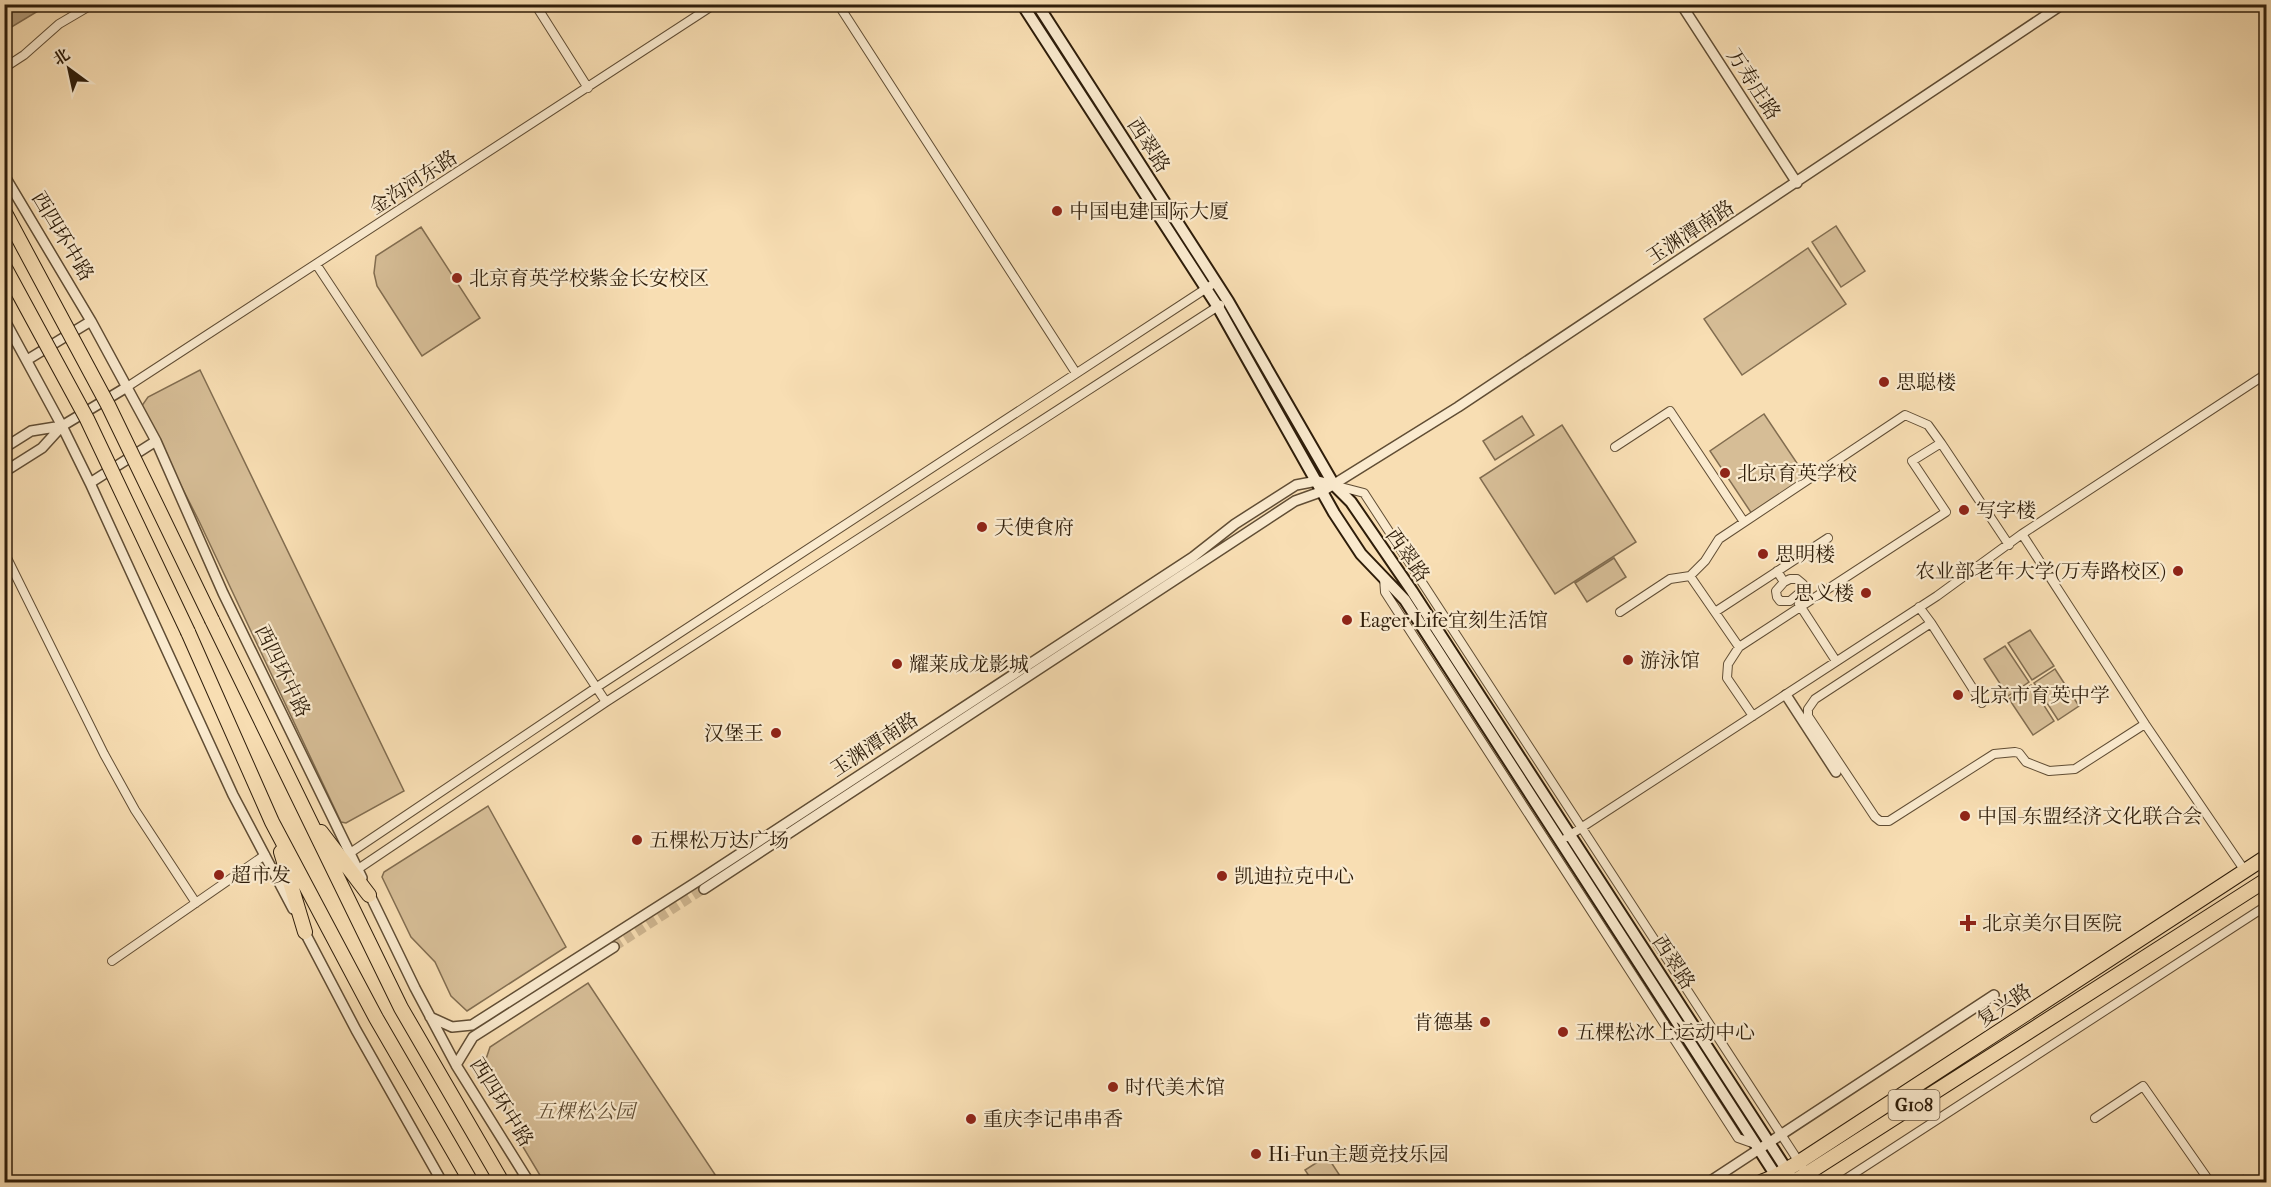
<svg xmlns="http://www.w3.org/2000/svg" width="2271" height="1187" font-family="'IM FELL French Canon','Noto Serif SC',serif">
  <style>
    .green { fill: #d6bd96; stroke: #826d50; stroke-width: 1.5 }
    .water { fill: #b39c7a; stroke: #7e694d; stroke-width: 1.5 }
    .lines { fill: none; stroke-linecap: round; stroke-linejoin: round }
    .tertiary-tunnel { stroke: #d0b791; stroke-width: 9; stroke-dasharray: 9 4.5; stroke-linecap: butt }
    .minor-casing { stroke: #604d34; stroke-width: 10 }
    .tertiary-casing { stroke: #604d34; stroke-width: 12 }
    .secondary-casing { stroke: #2e1d0a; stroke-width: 14 }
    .trunk-casing { stroke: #2e1d0a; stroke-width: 16 }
    .minor { stroke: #faeace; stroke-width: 8 }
    .tertiary { stroke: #faeace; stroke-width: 9 }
    .secondary { stroke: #faeace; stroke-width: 10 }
    .trunk { stroke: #f8deb3; stroke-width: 14 }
    .trunk-bridge-casing { stroke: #2e1d0a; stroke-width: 16; stroke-linecap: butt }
    .trunk-bridge { stroke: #f8deb3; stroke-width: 14 }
    .poi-dot { fill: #8f2418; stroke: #faeace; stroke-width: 2 }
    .labels { text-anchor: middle; stroke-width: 4.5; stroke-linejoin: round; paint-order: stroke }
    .shield { fill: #faeace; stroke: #6b5a45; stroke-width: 1.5 }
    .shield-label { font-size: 18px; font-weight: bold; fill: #2e1d0a }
    .street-label { font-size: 20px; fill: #2e1d0a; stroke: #faeace }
    .poi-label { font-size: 20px; fill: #2e1d0a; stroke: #faeace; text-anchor: start }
    .park-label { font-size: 20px; font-style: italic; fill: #604d34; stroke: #faeace }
  </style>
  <rect width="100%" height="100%" fill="#f8deb3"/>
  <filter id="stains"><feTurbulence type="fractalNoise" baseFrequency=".00333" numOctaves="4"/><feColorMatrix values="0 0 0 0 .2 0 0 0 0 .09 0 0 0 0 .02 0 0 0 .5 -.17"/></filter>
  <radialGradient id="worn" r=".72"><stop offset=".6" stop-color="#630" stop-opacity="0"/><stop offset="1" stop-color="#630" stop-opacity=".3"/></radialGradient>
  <path class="green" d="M1836,226L1865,271L1841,287L1812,242Z
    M421,227L480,318L422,356L377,286L374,273L376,256Z
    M1808,248L1846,304L1742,375L1704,319Z
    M200,370L404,791L346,823L341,822L199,521L141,407L148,397Z
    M1764,414L1807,478L1752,514L1710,451Z
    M1522,416L1534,435L1495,460L1483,441Z
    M1562,425L1636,542L1555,594L1480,478Z
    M1614,558L1626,577L1587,602L1575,583Z
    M2030,630L2054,666L2032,680L2008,643Z
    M2005,646L2029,682L2008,696L1984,659Z
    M2055,669L2079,706L2058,720L2034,683Z
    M2031,685L2054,721L2033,735L2009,699Z
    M488,806L566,947L467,1011L451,996L435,962L411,937L382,877L384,872Z
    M588,983L720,1182H544L520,1142L510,1114L484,1065L490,1047Z
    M1327,1156L1344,1182H1313L1305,1170Z"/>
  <path class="water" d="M5,4H48V5L5,31Z"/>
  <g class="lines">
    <path class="tertiary-tunnel" d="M614,947L704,889"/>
    <defs>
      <path id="minor" d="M535,4L588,88
        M838,4L1076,373
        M4,68L24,55L59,24L93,4
        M316,264L606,702
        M127,387L715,4
        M1941,443L2009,545
        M1615,447L1670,411L1744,522
        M1337,486L1364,493L1812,1182
        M2022,534L2145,724L2245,871
        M4,552L104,754L135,810L196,903
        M1777,571L1784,582L1776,591L1777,597L1780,601H1790L1803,590V584L1797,579H1790L1784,582
        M1384,578L1385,592L1738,1138L1755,1144
        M1799,604L1836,661
        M1919,607L1931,623L1815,699L1808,709V716L1875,817L1880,821H1889L1994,754L2015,752L2019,753L2026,762L2049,771L2075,769L2145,724
        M1620,612L1670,579L1690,576L1705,561L1719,539L1905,415L1928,425L1941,443L1912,461L1946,512L1739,647L1690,576
        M1715,612L1828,538
        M1931,623L1982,703
        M1739,647L1728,664L1727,678L1753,716
        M1567,837L1937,596L2022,534L2266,374
        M350,853L597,687L1216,282
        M358,869L606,702L1220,305
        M112,961L265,855
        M2095,1118L2143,1086L2210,1182
        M1841,1182L2266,906
        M2238,1182L2243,1180L2244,1182"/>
      <path id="tertiary" d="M1681,4L1797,183
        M4,175L91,321L156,441L223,593L362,878
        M4,319L62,426L90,483L233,795L293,909
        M27,360L91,321
        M4,448L31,431L62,426
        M4,472L42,448L62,426L127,387
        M90,483L156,441
        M1786,695L1836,772
        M704,889L1295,501L1323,491L1458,407L2063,4
        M368,891L415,988L456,1065L529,1182
        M302,927L356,1030L442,1182
        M430,1017L452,1027L472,1025L698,881L1193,557L1235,524L1296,485L1317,481L1334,485
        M456,1065L473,1037L614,947
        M1709,1182L1994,995"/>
      <path id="secondary" d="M1022,4L1218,307L1334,513L1361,554L1405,600L1780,1182
        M1037,4L1228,301L1334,485L1351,502L1412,591L1790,1175"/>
      <path id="trunk" d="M212,620L401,1008L502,1182
        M188,632L272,822L376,1018L471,1182
        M321,832L369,895
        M281,852L305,932
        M1761,1182L1776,1176L1799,1162L2266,857
        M1794,1182L2266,880"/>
    </defs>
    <use href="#minor" class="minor-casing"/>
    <use href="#tertiary" class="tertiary-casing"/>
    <use href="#secondary" class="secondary-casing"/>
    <use href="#trunk" class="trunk-casing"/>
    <use href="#minor" class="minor"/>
    <use href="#tertiary" class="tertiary"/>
    <use href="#secondary" class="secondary"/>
    <use href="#trunk" class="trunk"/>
    <defs>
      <path id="trunk-bridge" d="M4,211L108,405L212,620
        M4,266L87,419L188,632"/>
    </defs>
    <use href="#trunk-bridge" class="trunk-bridge-casing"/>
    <use href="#trunk-bridge" class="trunk-bridge"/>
  </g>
  <g class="poi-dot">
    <circle cx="1057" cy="211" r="6"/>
    <circle cx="457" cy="278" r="6"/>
    <circle cx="1884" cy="382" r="6"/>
    <circle cx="1725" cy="473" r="6"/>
    <circle cx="1964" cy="510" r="6"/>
    <circle cx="982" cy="527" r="6"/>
    <circle cx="1763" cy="554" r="6"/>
    <circle cx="2178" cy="571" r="6"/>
    <circle cx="1866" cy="593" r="6"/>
    <circle cx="1347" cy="620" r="6"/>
    <circle cx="1628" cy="660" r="6"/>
    <circle cx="897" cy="664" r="6"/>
    <circle cx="1958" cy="695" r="6"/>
    <circle cx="776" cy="733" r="6"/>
    <circle cx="1965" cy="816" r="6"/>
    <circle cx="637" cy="840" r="6"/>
    <circle cx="219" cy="875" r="6"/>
    <circle cx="1222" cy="876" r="6"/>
    <path d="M1965 914h6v6h6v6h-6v6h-6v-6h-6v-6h6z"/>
    <circle cx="1485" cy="1022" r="6"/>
    <circle cx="1563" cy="1032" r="6"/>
    <circle cx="1113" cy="1087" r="6"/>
    <circle cx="971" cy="1119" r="6"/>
    <circle cx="1256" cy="1154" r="6"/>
  </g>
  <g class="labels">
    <rect class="shield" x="1888.5" y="1090" width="51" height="30" rx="4.5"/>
    <g class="shield-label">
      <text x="1914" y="1111">G108</text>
    </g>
    <g class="street-label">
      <text transform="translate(1754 84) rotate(57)" y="7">万寿庄路</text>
      <text transform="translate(1149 145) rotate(57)" y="7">西翠路</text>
      <text transform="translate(413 182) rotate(-33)" y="7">金沟河东路</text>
      <text transform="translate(1690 232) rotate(-33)" y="7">玉渊潭南路</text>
      <text transform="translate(63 236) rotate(59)" y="7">西四环中路</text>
      <text transform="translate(1408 555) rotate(55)" y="7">西翠路</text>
      <text transform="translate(283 671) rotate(64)" y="7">西四环中路</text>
      <text transform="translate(874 744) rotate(-33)" y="7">玉渊潭南路</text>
      <text transform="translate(1674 962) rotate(57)" y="7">西翠路</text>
      <text transform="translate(2004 1005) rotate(-34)" y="7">复兴路</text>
      <text transform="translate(502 1102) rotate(58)" y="7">西四环中路</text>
    </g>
    <g class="poi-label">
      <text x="1069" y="218">中国电建国际大厦</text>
      <text x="469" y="285">北京育英学校紫金长安校区</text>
      <text x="1896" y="389">思聪楼</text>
      <text x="1737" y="480">北京育英学校</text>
      <text x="1976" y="517">写字楼</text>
      <text x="994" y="534">天使食府</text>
      <text x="1775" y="561">思明楼</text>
      <text x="2166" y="578" text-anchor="end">农业部老年大学(万寿路校区)</text>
      <text x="1854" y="600" text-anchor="end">思义楼</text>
      <text x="1359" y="627">Eager Life宜刻生活馆</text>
      <text x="1640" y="667">游泳馆</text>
      <text x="909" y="671">耀莱成龙影城</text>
      <text x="1970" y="702">北京市育英中学</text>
      <text x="764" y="740" text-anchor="end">汉堡王</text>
      <text x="1977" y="823">中国-东盟经济文化联合会</text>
      <text x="649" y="847">五棵松万达广场</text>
      <text x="231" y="882">超市发</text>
      <text x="1234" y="883">凯迪拉克中心</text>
      <text x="1982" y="930">北京美尔目医院</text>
      <text x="1473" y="1029" text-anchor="end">肯德基</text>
      <text x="1575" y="1039">五棵松冰上运动中心</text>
      <text x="1125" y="1094">时代美术馆</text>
      <text x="983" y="1126">重庆李记串串香</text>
      <text x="1268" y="1161">Hi-Fun主题竞技乐园</text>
    </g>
    <g class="park-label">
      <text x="585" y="1118">五棵松公园</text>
    </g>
  </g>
  <rect width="2271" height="1187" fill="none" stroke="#f8deb3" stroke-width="24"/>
  <rect x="6" y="6" width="2259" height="1175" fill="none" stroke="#2e1d0a" stroke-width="3"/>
  <rect x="12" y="12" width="2247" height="1163" fill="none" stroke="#2e1d0a" stroke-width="1.5"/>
  <g transform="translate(69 69) rotate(327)" stroke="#faeace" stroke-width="4.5" paint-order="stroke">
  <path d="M0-4.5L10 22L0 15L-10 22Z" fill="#2e1d0a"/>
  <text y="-9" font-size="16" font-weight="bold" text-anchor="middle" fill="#2e1d0a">北</text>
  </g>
  <rect width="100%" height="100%" filter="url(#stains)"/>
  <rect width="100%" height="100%" fill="url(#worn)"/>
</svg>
